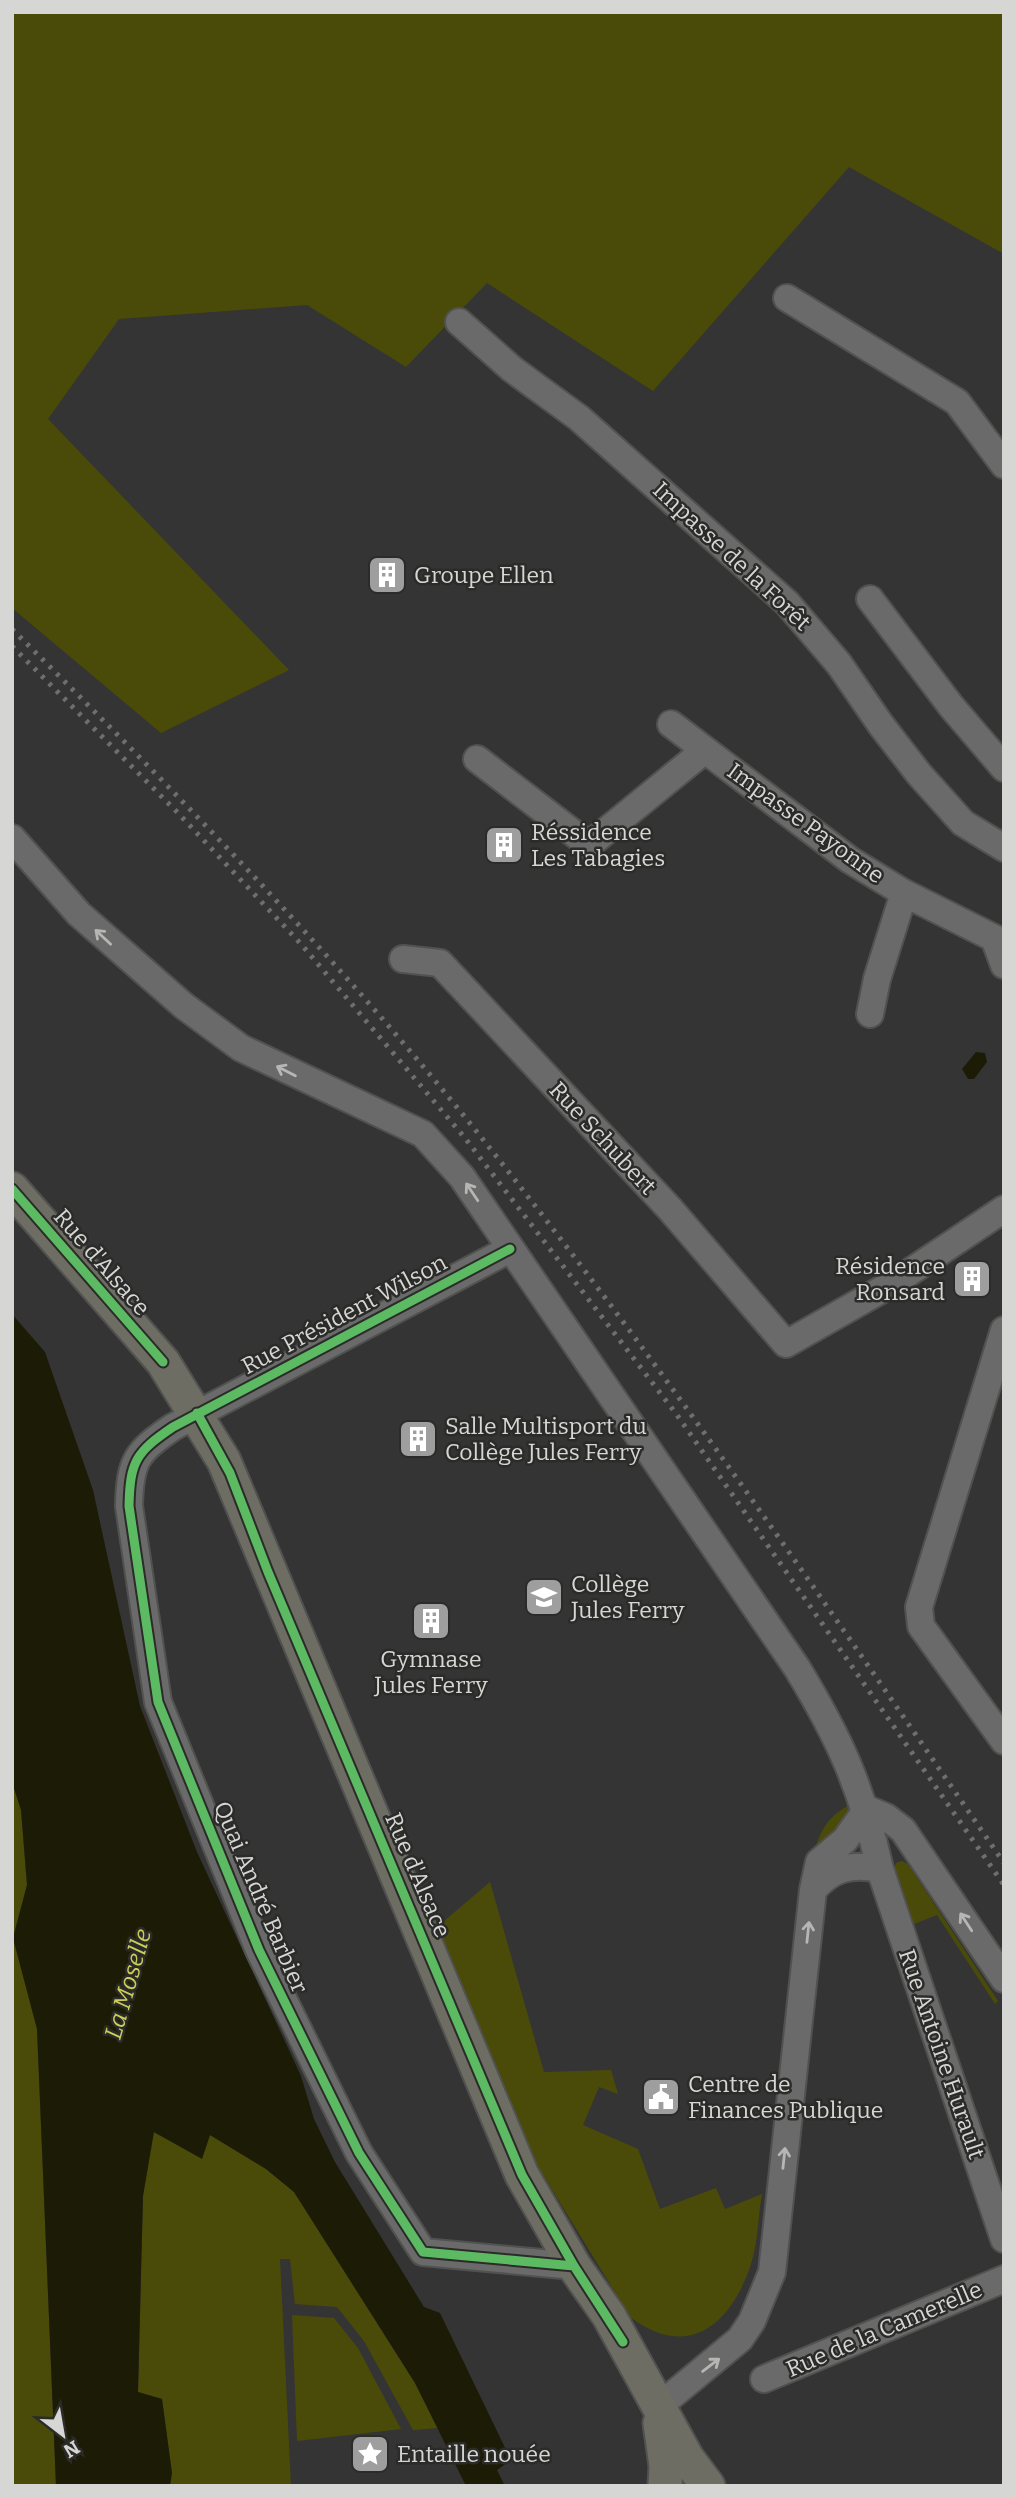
<svg xmlns="http://www.w3.org/2000/svg" width="1016" height="2498" font-family="Bitter,serif">
  <style>
    .green { fill: #4b4b09 }
    .water { fill: #1c1c06 }
    .lines { fill: none; stroke-linecap: round; stroke-linejoin: round }
    .minor-casing { stroke: #515150; stroke-width: 30 }
    .major-casing { stroke: #515150; stroke-width: 37 }
    .minor { stroke: #6a6a6a; stroke-width: 26 }
    .major { stroke: #6d6d64; stroke-width: 33 }
    .rail { stroke: #6e6e6e; stroke-width: 5; stroke-dasharray: 3.5 7; stroke-linecap: butt }
    .cycleway-casing { stroke: #2b2b29; stroke-width: 13 }
    .cycleway { stroke: #5cba63; stroke-width: 9 }
    .oneway { stroke: #b6b6b5 }
    .labels { text-anchor: middle; stroke-width: 5; stroke-linejoin: round; paint-order: stroke }
    .street-label { font-size: 23px; fill: #d6d7d5; stroke: #2b2b29 }
    .poi-label { font-size: 23px; fill: #d6d7d5; stroke: #2b2b29; text-anchor: start }
    .water-label { font-size: 24px; font-style: italic; fill: #cdce59; stroke: #2b2b29 }
  </style>
  <rect width="100%" height="100%" fill="#343434"/>
  <path class="green" d="M12,12H1004V254L849,167L653,391L487,283L406,367L307,305L119,319L48,419L289,670L161,733L12,608Z
    M12,1782L21,1810L27,1885L13,1938L37,2029L56,2486H12Z
    M853,1803L854,1816L839,1836L816,1846C824,1823 832,1814 853,1803Z
    M902,1861L908,1864L998,2001L995,2004L937,1915L914,1924L894,1869L896,1863Z
    M490,1882L544,2072L611,2070L618,2094L599,2087L583,2125L638,2149L660,2209L716,2188L725,2209L762,2194C758,2216 758,2243 751,2264C731,2325 688,2361 630,2317L534,2160L437,1927Z
    M153,2132L202,2158L210,2135L266,2169L294,2192L415,2383L438,2428L413,2430L364,2341L337,2307L295,2304L290,2259H280L291,2486H170L172,2473L162,2399L138,2392L143,2196Z
    M292,2315L334,2318L358,2348L401,2429L297,2441Z"/>
  <path class="water" d="M976,1052L985,1053L987,1062L974,1079H968L962,1069Z
    M12,1314L45,1352L93,1490L140,1706L197,1852L301,2076L314,2119L335,2162L424,2307L440,2313L511,2460L497,2470L505,2486H466L415,2383L294,2192L266,2169L210,2135L202,2159L154,2132L143,2196L138,2392L162,2399L172,2473L170,2486H56L37,2029L13,1938L27,1885L21,1810L12,1782Z"/>
  <g class="lines">
    <defs>
      <path id="minor" d="M787,298L957,402L1004,465
        M459,322L512,369L579,418L787,603L839,664L881,725L919,774L963,823L1004,848
        M870,599L951,706L1004,768
        M671,724L850,860L904,893L994,938L1004,965
        M477,759L589,845L705,750
        M12,838L79,914L184,1006L241,1048L423,1134L462,1177L797,1668C840,1739 862,1788 880,1869L1004,2239
        M403,959L440,963L670,1209L786,1344L895,1282L1004,1209
        M870,1014L877,979L904,893
        M510,1249L173,1427C136,1452 130,1461 129,1506L158,1702L259,1950L359,2153L423,2252L574,2266
        M1004,1330L919,1607L921,1626L1004,1741
        M867,1809L886,1817L903,1830L1004,1979
        M813,1890C832,1868 851,1863 880,1869
        M764,2379L1004,2279
        M658,2407L740,2339L752,2321L772,2272L813,1890L819,1862L845,1840L867,1809"/>
      <path id="major" d="M12,1189L163,1362L224,1461L522,2175L574,2266L609,2316L687,2458L708,2486
        M660,2423L666,2466L665,2486"/>
    </defs>
    <use href="#minor" class="minor-casing"/>
    <use href="#major" class="major-casing"/>
    <use href="#minor" class="minor"/>
    <use href="#major" class="major"/>
    <path class="rail" d="M12,629C174,790 334,954 477,1132C665,1367 834,1616 1004,1863
      M12,646L178,813L301,944L465,1138L677,1415L1004,1885"/>
    <defs>
      <path id="cycleway" d="M12,1189L163,1362
        M510,1249L173,1427C136,1452 130,1461 129,1506L158,1702L259,1950L359,2153L423,2252L574,2266
        M197,1413L230,1473L268,1572L522,2175L574,2266L623,2342"/>
    </defs>
    <use href="#cycleway" class="cycleway-casing"/>
    <use href="#cycleway" class="cycleway"/>
  </g>
  <defs><path id="oneway-shaft" d="M-6 0H5M1.5-3L5.5 0L1.5 3" fill="none" stroke-width="1.6" stroke-linecap="round" stroke-linejoin="round" transform="scale(1.75)"/></defs>
  <g class="oneway">
    <use href="#oneway-shaft" transform="translate(103 937) rotate(-137)"/>
    <use href="#oneway-shaft" transform="translate(286 1071) rotate(-153)"/>
    <use href="#oneway-shaft" transform="translate(472 1192) rotate(-124)"/>
    <use href="#oneway-shaft" transform="translate(966 1922) rotate(-123)"/>
    <use href="#oneway-shaft" transform="translate(808 1932) rotate(-84)"/>
    <use href="#oneway-shaft" transform="translate(784 2158) rotate(-84)"/>
    <use href="#oneway-shaft" transform="translate(711 2365) rotate(-37)"/>
  </g>
  <defs>
    <symbol id="building-square" viewBox="-11 -11 22 22"><rect x="-9" y="-9" width="18" height="18" rx="4" fill="#9d9e9d" stroke="#2b2b29"/><path d="M-4-6H4V6H1V3H-1V6H-4ZM-2.5-4.3h1.7v1.8h-1.7ZM.8-4.3h1.7v1.8H.8ZM-2.5-1h1.7V.8h-1.7ZM.8-1h1.7V.8H.8Z" fill="#fff"/></symbol>
    <symbol id="school-square" viewBox="-11 -11 22 22"><rect x="-9" y="-9" width="18" height="18" rx="4" fill="#9d9e9d" stroke="#2b2b29"/><path d="M0-5L7-2L0 1L-7-2ZM-4 1L0 2.5L4 1V4Q0 6-4 4Z" fill="#fff"/></symbol>
    <symbol id="civic-square" viewBox="-11 -11 22 22"><rect x="-9" y="-9" width="18" height="18" rx="4" fill="#9d9e9d" stroke="#2b2b29"/><path d="M-.6-6.5H3V-4.5H.6V-3L4-1V1h2V6H-6V1h2V-1L-.6-3ZM-1.2 2.5V6h2.4V2.5Z" fill="#fff"/></symbol>
    <symbol id="sight-square" viewBox="-11 -11 22 22"><rect x="-9" y="-9" width="18" height="18" rx="4" fill="#9d9e9d" stroke="#2b2b29"/><path d="M0-6L1.8-2.2L6-1.7L2.9 1.2L3.7 5.4L0 3.3L-3.7 5.4L-2.9 1.2L-6-1.7L-1.8-2.2Z" fill="#fff"/></symbol>
  </defs>
  <g fill-rule="evenodd">
    <use href="#building-square" x="365" y="553" width="44" height="44"/>
    <use href="#building-square" x="482" y="823" width="44" height="44"/>
    <use href="#building-square" x="950" y="1257" width="44" height="44"/>
    <use href="#building-square" x="396" y="1417" width="44" height="44"/>
    <use href="#school-square" x="522" y="1575" width="44" height="44"/>
    <use href="#building-square" x="409" y="1599" width="44" height="44"/>
    <use href="#civic-square" x="639" y="2075" width="44" height="44"/>
    <use href="#sight-square" x="348" y="2432" width="44" height="44"/>
  </g>
  <g class="labels">
    <g class="street-label">
      <text transform="translate(732 556) rotate(43)" y="8">Impasse de la Forêt</text>
      <text transform="translate(806 823) rotate(36)" y="8">Impasse Payonne</text>
      <text transform="translate(603 1138) rotate(47)" y="8">Rue Schubert</text>
      <text transform="translate(102 1262) rotate(49)" y="8">Rue d'Alsace</text>
      <text transform="translate(344 1314) rotate(-28)" y="8">Rue Président Wilson</text>
      <text transform="translate(418 1875) rotate(67)" y="8">Rue d'Alsace</text>
      <text transform="translate(261 1897) rotate(67)" y="8">Quai André Barbier</text>
      <text transform="translate(942 2054) rotate(71)" y="8">Rue Antoine Hurault</text>
      <text transform="translate(884 2329) rotate(-23)" y="8">Rue de la Camerelle</text>
    </g>
    <g class="poi-label">
      <text x="414" y="583">Groupe Ellen</text>
      <text x="531" y="840">Réssidence<tspan x="531" dy="26">Les Tabagies</tspan></text>
      <text x="945" y="1274" text-anchor="end">Résidence<tspan x="945" dy="26">Ronsard</tspan></text>
      <text x="445" y="1434">Salle Multisport du<tspan x="445" dy="26">Collège Jules Ferry</tspan></text>
      <text x="571" y="1592">Collège<tspan x="571" dy="26">Jules Ferry</tspan></text>
      <text x="431" y="1667" text-anchor="middle">Gymnase<tspan x="431" dy="26">Jules Ferry</tspan></text>
      <text x="688" y="2092">Centre de<tspan x="688" dy="26">Finances Publique</tspan></text>
      <text x="397" y="2462">Entaille nouée</text>
    </g>
    <g class="water-label">
      <text transform="translate(128 1984) rotate(-74)" y="8">La Moselle</text>
    </g>
  </g>
  <rect width="1016" height="2498" fill="none" stroke="#d6d7d5" stroke-width="28"/>
  <g transform="translate(63 2435) rotate(149)" stroke="#2b2b29" stroke-width="5" paint-order="stroke">
  <path d="M0-5L12 26L0 18L-12 26Z" fill="#d6d7d5"/>
  <text y="-10" font-size="19" font-weight="bold" text-anchor="middle" fill="#d6d7d5">N</text>
  </g>
</svg>
